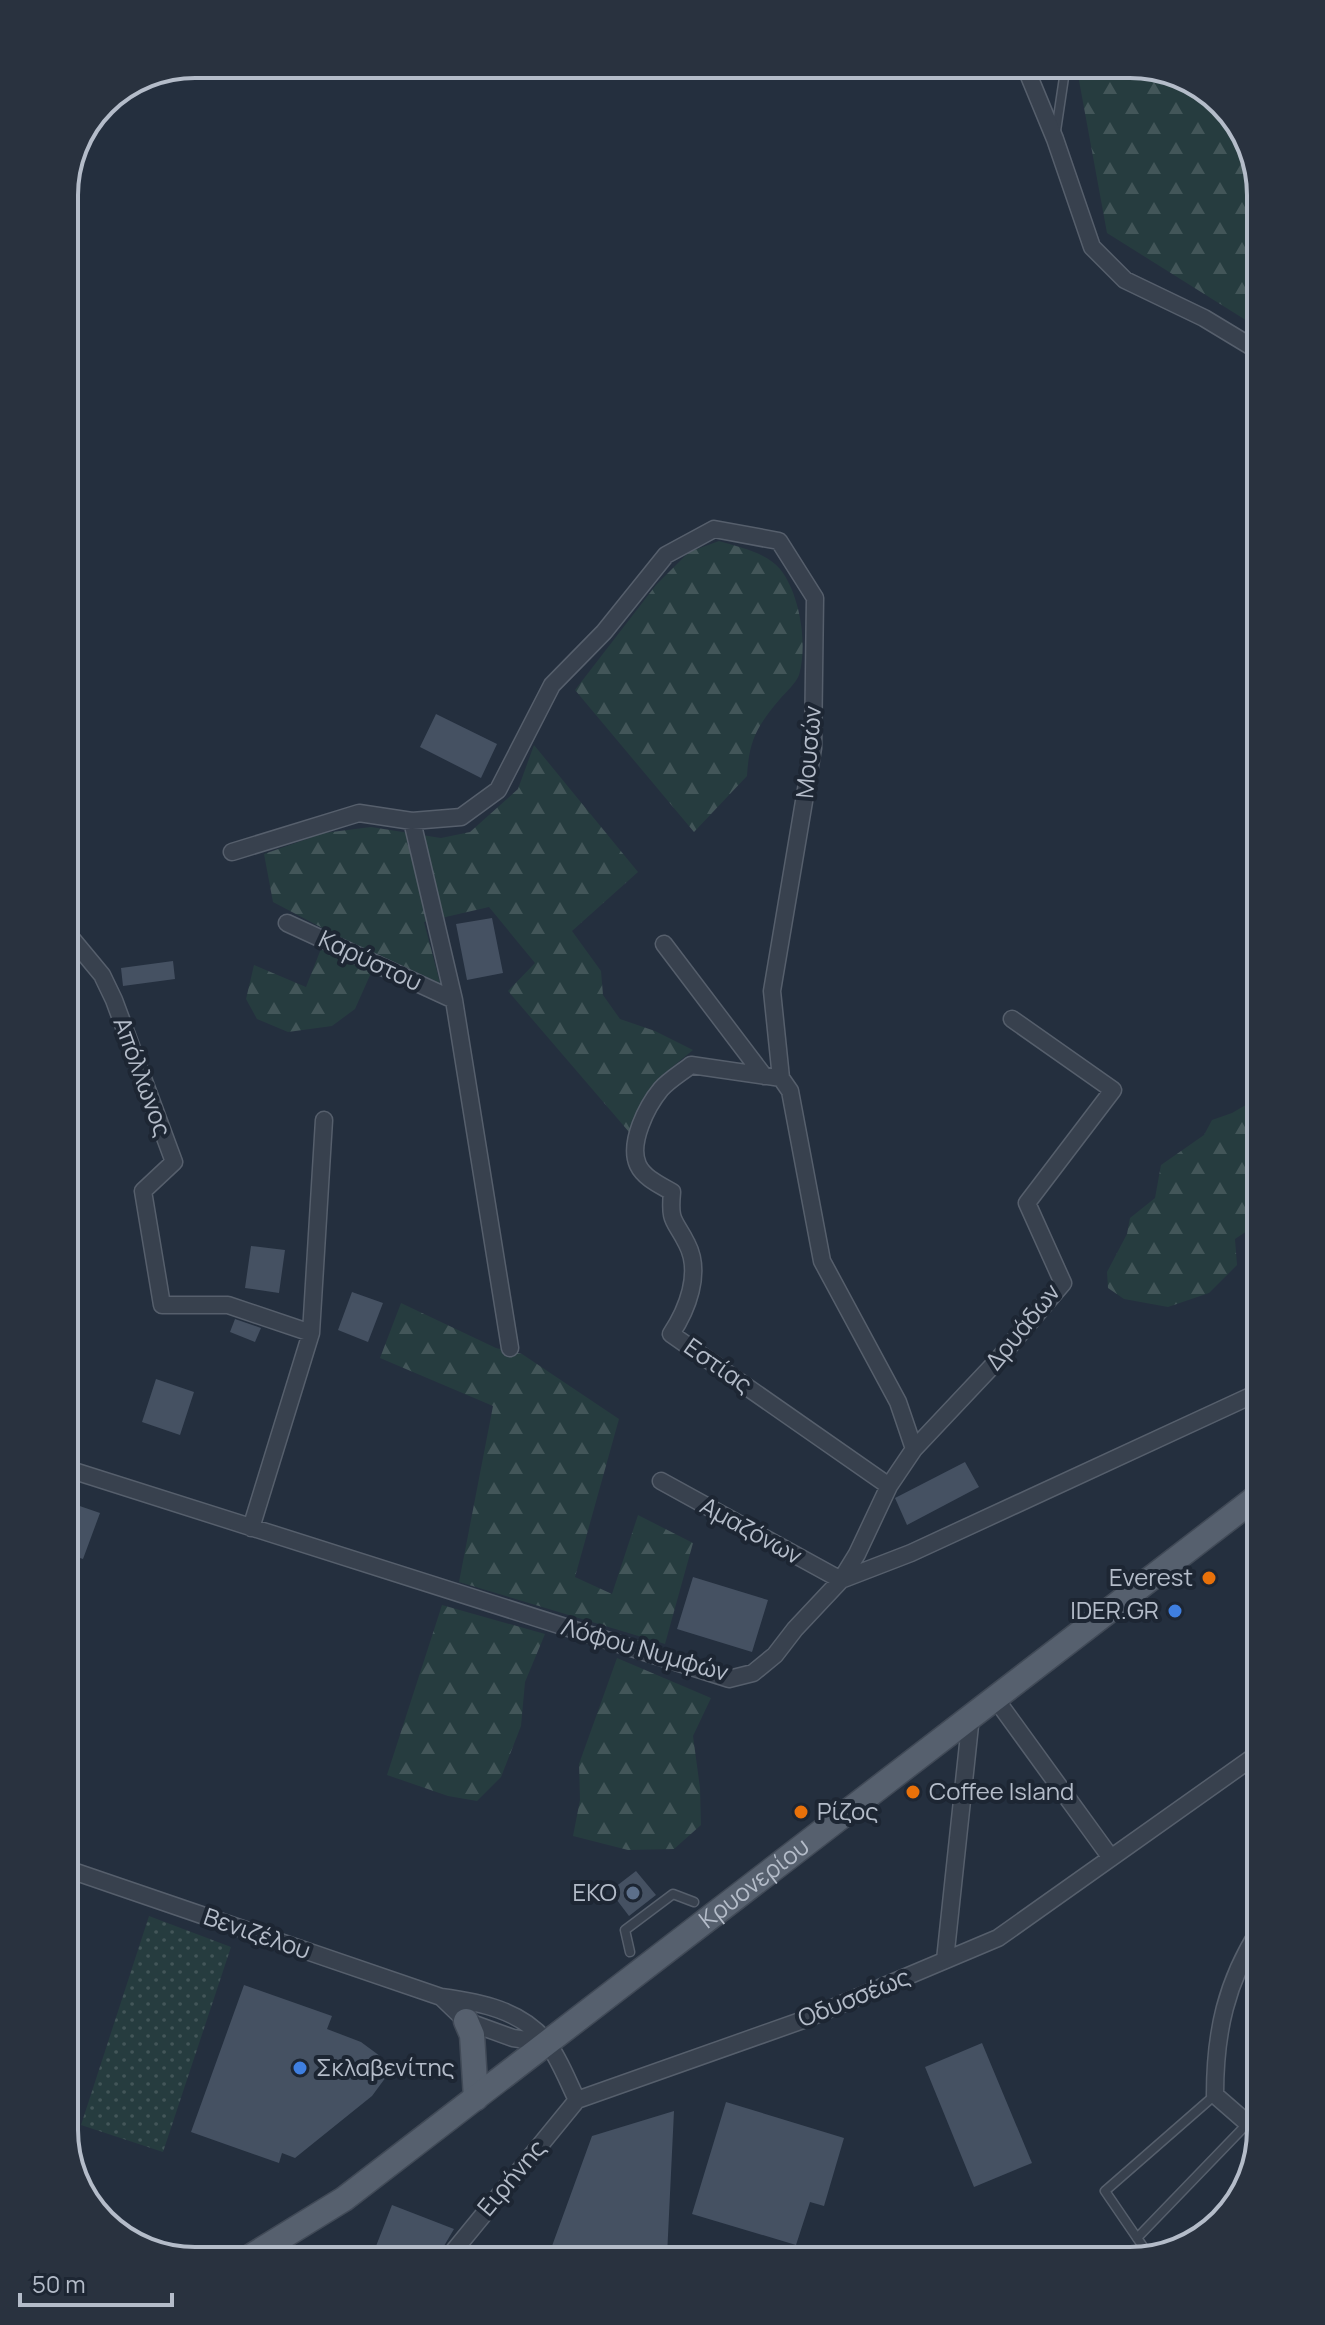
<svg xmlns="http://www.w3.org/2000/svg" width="1325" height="2325" font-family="Manrope,sans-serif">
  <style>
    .grass { fill: url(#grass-dots) }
    .forest { fill: url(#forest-firs) }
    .building { fill: #455162 }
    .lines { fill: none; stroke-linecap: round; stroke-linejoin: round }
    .lane-casing { stroke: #565f6c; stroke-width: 11 }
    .street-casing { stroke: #565f6c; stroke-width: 19 }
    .primary-casing { stroke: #414a57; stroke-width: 27 }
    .lane { stroke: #38414e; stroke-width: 8 }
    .street { stroke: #38414e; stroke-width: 16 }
    .primary { stroke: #56606e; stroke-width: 24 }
    .food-dot { fill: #e8710a; stroke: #1d2633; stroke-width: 3 }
    .shop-dot { fill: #3f7fe0; stroke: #1d2633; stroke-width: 3 }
    .service-dot { fill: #5c6f8a; stroke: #1d2633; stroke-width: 3 }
    .labels { text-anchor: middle; stroke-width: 8; stroke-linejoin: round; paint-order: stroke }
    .street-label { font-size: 24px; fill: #b4bcc9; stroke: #1d2633 }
    .poi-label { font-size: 24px; fill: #b4bcc9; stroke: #1d2633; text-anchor: end }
    .rim { fill: none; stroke: #b4bcc9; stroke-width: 4 }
  </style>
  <defs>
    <pattern id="grass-dots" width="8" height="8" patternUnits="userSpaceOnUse" patternTransform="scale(2)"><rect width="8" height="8" fill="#263c3f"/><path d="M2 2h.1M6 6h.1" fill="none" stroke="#435659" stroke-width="1.8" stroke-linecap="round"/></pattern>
    <pattern id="forest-firs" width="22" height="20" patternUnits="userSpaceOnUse" patternTransform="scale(2)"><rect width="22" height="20" fill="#263c3f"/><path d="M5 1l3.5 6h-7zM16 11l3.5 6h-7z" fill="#435659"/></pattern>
  </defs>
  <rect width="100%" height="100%" fill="#242f3e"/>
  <path class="grass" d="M149,1916L231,1947L163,2152L81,2125Z"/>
  <path class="forest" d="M1076,64H1139L1203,88L1251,151L1252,324L1107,233Z
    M719,541C738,547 766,552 780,569C800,594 808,644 799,675C796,683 786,692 780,699C757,726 749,740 747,776L694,832L575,690L656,585L689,552Z
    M534,745L638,872L572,931L601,971L603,995L620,1019L655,1031L693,1050L660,1077L642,1100L629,1132L508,991L535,963L489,907L424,922L440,983L379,955L355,1009L332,1026L288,1032L257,1019L246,999L254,965L306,987L328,931L273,902L264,854L324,833L371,827L441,838L470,832L518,789Z
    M1256,1099V1225L1235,1239L1237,1265L1209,1293L1168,1307L1124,1299L1108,1288L1107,1272L1127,1234L1130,1218L1155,1198L1161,1165L1204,1135L1212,1120L1232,1113Z
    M401,1303L496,1348L522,1354L619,1419L575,1577L612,1594L638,1515L693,1543L665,1644L459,1582L493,1406L380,1358Z
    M442,1605L545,1634L525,1682L521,1726L501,1777L477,1801L448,1796L387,1775Z
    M617,1658L711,1698L693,1736L700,1788L701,1825L674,1849L628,1850L573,1836L580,1800L579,1764Z"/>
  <path class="building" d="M436,714L497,744L481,778L420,747Z
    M492,918L503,973L467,980L456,924Z
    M173,961L175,979L123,986L121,968Z
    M251,1246L285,1250L279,1293L245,1288Z
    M352,1292L383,1303L368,1342L338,1330Z
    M235,1319L261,1328L255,1342L230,1332Z
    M156,1379L194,1392L180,1435L142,1422Z
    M965,1462L979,1487L907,1525L895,1498Z
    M71,1503L100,1513L83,1559L71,1555Z
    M693,1577L768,1600L752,1652L677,1629Z
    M636,1871L656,1895L629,1916L610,1891Z
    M244,1985L332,2016L327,2029L361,2042L384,2059L386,2077L372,2096L295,2158L282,2153L279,2163L191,2132Z
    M982,2043L1032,2163L974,2187L925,2067Z
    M726,2102L844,2138L824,2206L810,2202L796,2245L692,2214Z
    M674,2111L667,2256L548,2257L592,2136Z
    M392,2205L454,2229L437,2258L371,2259Z"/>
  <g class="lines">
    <defs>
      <path id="lane" d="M1056,131L1066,64
        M630,1952L625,1930L673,1894L694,1902
        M1137,2238L1247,2124
        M1146,2251L1105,2191L1215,2095"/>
      <path id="street" d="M1024,64L1055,139L1092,247L1125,280L1204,318L1252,347
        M412,821L454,1000L510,1348
        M232,852L359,813L412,821L461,817L498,790L552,685L604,632L666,555L714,529L779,541L815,598L813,748L772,991L781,1078L790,1091L822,1261L898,1402L914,1449
        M287,923L454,1000
        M68,934L102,975L114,1000L174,1162L143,1191L162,1305H228L311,1333
        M664,944L764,1076
        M781,1078L691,1065C681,1073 669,1080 661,1089C647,1106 628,1143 638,1165C644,1178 660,1185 672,1192C669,1224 675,1219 687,1244C702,1273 687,1310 671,1334L889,1486
        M71,1470L729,1679L753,1673L775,1655L795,1629L841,1580L911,1553L1257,1393
        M661,1481L841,1580L857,1554L889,1486L914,1449L996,1362L1063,1283L1027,1203L1113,1090L1012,1019
        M251,1528L311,1333L324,1120
        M995,1698L1111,1858
        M73,1871L441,1997
        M1260,1929C1226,1982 1215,2032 1215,2095L1261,2135
        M945,1960L971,1716
        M547,2043L513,2038L466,2021L441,1997C479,2002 523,2010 548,2044C560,2060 568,2082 577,2100
        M577,2100L806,2019L998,1938L1259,1753
        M448,2258L577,2100"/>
      <g id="primary">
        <path d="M466,2021L472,2035L476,2098"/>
        <path id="s1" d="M245,2260L344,2199L1258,1496"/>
      </g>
    </defs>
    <use href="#lane" class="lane-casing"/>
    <use href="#street" class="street-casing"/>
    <use href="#primary" class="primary-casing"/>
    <use href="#lane" class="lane"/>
    <use href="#street" class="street"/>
    <use href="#primary" class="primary"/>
  </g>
  <g class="food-dot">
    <circle cx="1209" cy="1578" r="8"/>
    <circle cx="913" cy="1792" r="8"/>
    <circle cx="801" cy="1812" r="8"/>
  </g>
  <g class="shop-dot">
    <circle cx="1175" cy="1611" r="8"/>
    <circle cx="300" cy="2068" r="8"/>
  </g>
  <circle class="service-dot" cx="633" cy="1893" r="8"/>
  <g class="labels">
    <g class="street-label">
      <text transform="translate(809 752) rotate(-85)" y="8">Μουσών</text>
      <text transform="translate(370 961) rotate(25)" y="8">Καρύστου</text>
      <text transform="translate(142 1077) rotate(70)" y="8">Απόλλωνος</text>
      <text transform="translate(1023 1327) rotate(-51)" y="8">Δρυάδων</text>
      <text transform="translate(718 1366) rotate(35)" y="8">Εστίας</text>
      <text transform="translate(751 1531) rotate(29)" y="8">Αμαζόνων</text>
      <text transform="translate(645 1650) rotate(16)" y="8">Λόφου Νυμφών</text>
      <text dy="8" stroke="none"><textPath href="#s1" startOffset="634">Κρυονερίου</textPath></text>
      <text transform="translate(257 1934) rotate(19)" y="8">Βενιζέλου</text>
      <text transform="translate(854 1998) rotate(-22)" y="8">Οδυσσέως</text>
      <text transform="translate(512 2178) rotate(-50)" y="8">Ειρήνης</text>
    </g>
    <g class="poi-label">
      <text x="1193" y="1586">Everest</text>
      <text x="1159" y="1619">IDER.GR</text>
      <text x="929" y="1800" text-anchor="start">Coffee Island</text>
      <text x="817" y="1820" text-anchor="start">Ρίζος</text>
      <text x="617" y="1901">EKO</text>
      <text x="316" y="2076" text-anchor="start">Σκλαβενίτης</text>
    </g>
  </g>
  <path d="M0 0H1325V2325H0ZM195 78H1130A117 117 0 0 1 1247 195V2130A117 117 0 0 1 1130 2247H195A117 117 0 0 1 78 2130V195A117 117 0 0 1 195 78Z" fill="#29323f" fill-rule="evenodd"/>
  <path class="rim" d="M195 78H1130A117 117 0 0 1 1247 195V2130A117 117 0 0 1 1130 2247H195A117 117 0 0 1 78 2130V195A117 117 0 0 1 195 78Z"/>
  <path d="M20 2293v12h152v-12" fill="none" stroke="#b4bcc9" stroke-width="4"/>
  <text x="32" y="2293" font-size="24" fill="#b4bcc9" stroke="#1d2633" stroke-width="6" paint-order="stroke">50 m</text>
</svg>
